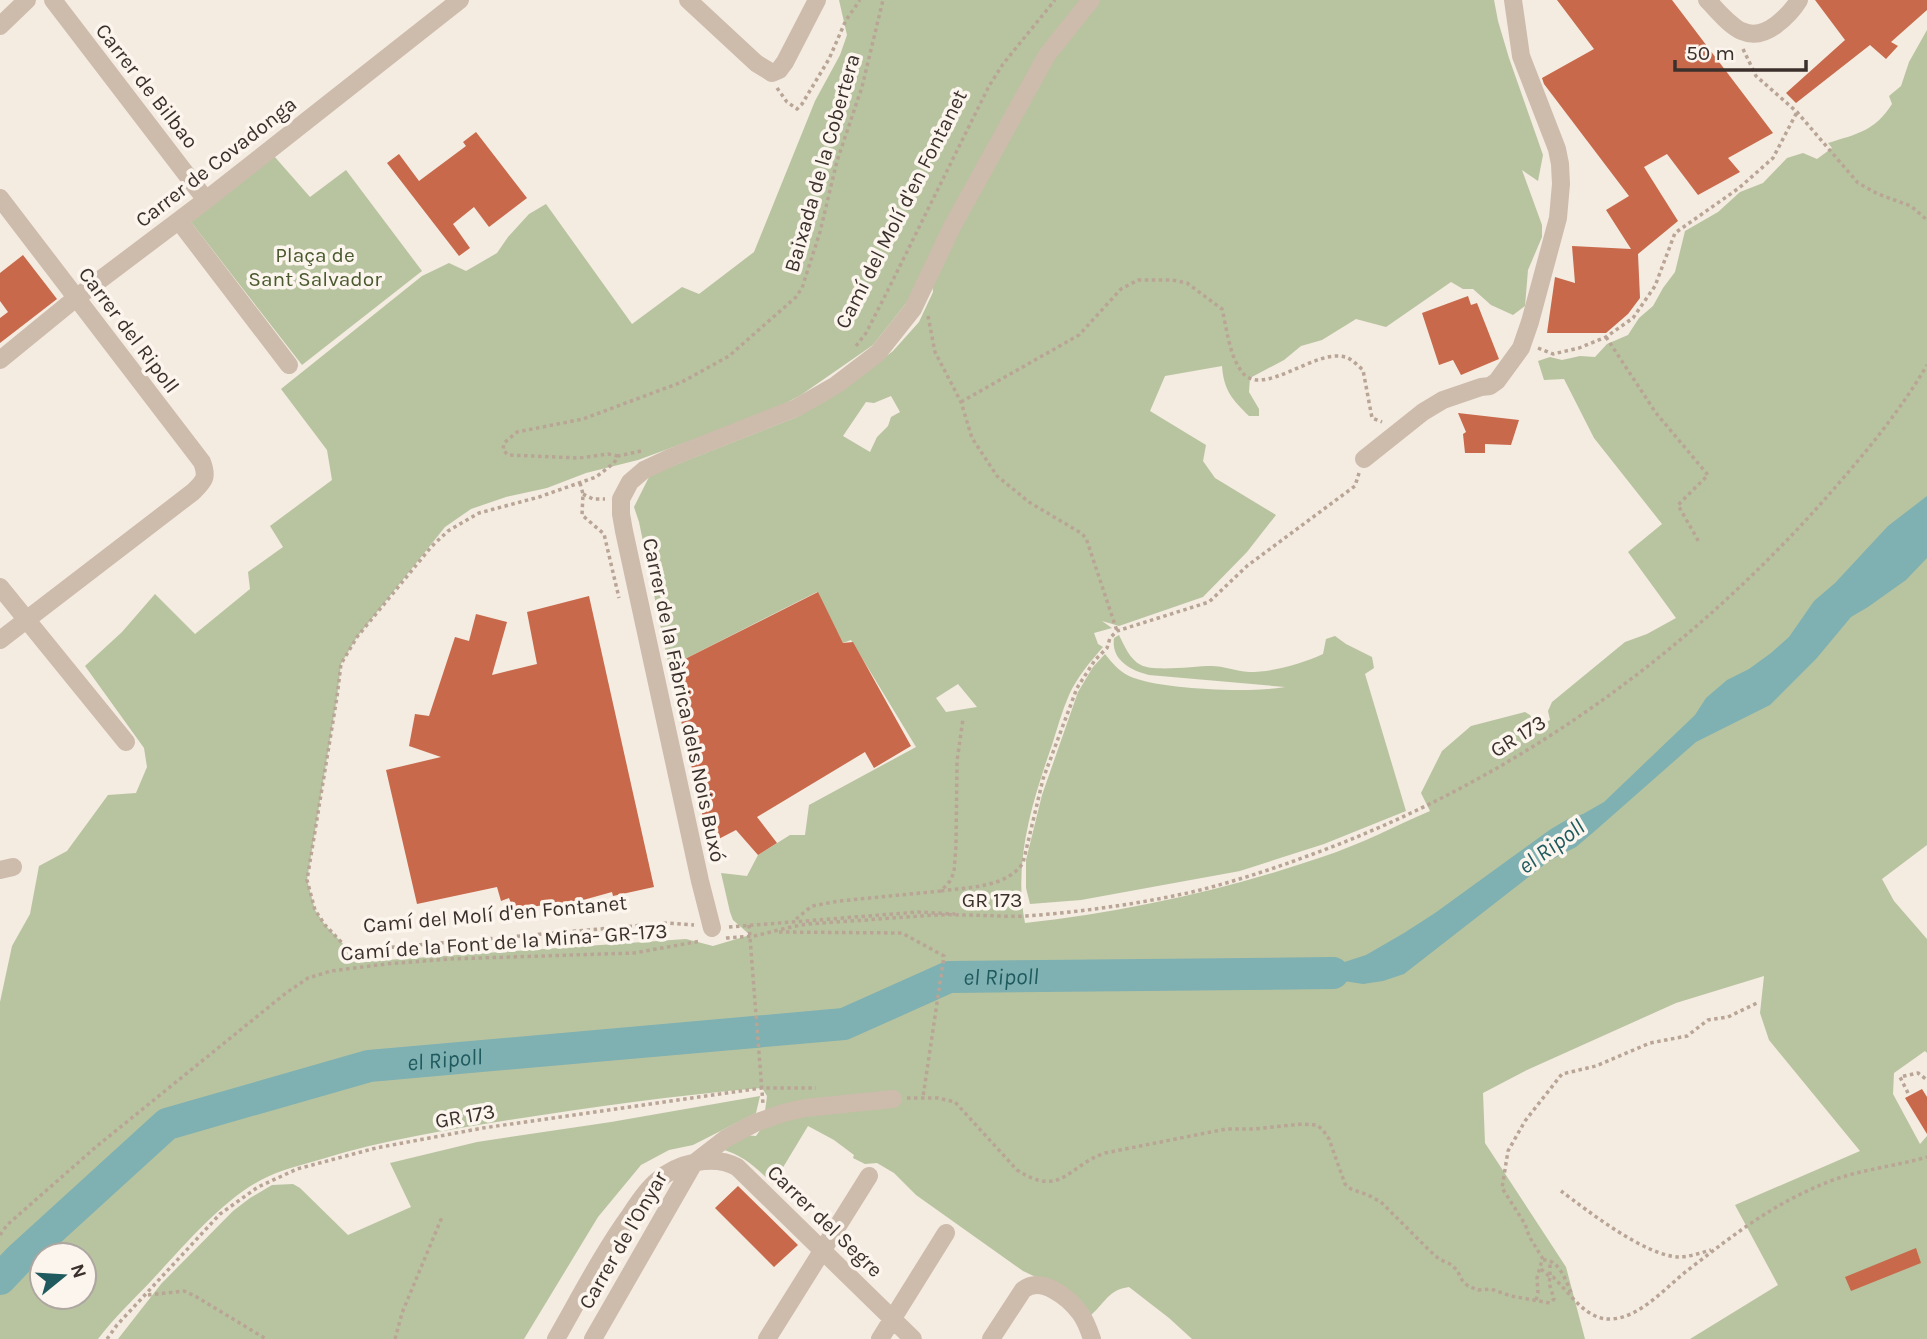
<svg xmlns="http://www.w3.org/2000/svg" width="1927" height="1339" font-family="Karla,sans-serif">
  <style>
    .green { fill: #b8c4a0; fill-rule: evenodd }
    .water { fill: #7fb0b2 }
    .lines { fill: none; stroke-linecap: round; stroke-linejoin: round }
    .river { stroke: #7fb0b2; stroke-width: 32 }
    .building { fill: #c8694b }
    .path { stroke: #b9a596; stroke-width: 3.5; stroke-dasharray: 3.5 3.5; stroke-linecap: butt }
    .minor { stroke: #cdbbac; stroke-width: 18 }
    .labels { text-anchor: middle; stroke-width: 7; stroke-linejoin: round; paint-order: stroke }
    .street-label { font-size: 21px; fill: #3b302b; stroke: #fbf5ee }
    .park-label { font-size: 21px; fill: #4a5a2e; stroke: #fbf5ee }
    .water-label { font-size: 23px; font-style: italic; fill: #1f5a5e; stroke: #fbf5ee }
  </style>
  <rect width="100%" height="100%" fill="#f4ebe1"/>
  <path class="green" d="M839,0H1494L1498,21L1509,58L1543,155L1538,181L1522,170L1542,225V237L1528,270L1525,306L1513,315L1491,305L1473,289H1463L1451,282L1386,327L1356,319L1322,340L1301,346L1284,360L1250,378L1249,392L1259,409V416H1249C1232,399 1224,391 1222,366L1165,376L1150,411L1206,445L1203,461L1215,478L1276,515L1247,552L1203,597L1119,626L1102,621L1112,628L1094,633L1098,644L1103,647C1091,661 1077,677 1069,695C1062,711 1057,729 1052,745C1032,802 1013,863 1025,923C1126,912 1226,890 1322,857C1359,845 1395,826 1430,811L1421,793L1442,751L1471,726L1525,712L1530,715L1537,728L1550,720L1548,711L1552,702L1625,642L1647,634L1676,618L1628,552L1662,524L1594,438L1564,379L1544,380L1538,361L1550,357L1562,360L1580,356L1595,357L1607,344L1628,335L1639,318L1653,306L1663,288L1675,272L1685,231L1718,212L1740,192L1763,183L1787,158L1803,153L1817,159L1832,148L1828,143C1857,134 1875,131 1892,104L1889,96L1901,86L1909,62L1927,30V845L1882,879L1894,901L1927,939V1053L1925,1051L1894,1073L1893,1094L1920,1144L1927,1136V1339H1690L1778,1285L1735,1205L1860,1151L1769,1040L1760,1013L1764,976L1676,1003L1527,1070L1483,1093L1485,1143L1566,1267L1585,1339H1192L1169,1318L1129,1287C1108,1290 1106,1302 1091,1315L1040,1279L1023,1271L916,1195L894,1173L877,1163L865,1164L853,1158L854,1155L834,1140L808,1126L773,1184C755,1167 745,1156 721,1149L743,1135L756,1136L763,1126L767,1096L762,1088C677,1095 593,1107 509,1120C446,1130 383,1140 322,1159C301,1165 280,1170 261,1180C220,1202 184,1246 152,1280C134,1299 114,1318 98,1339H0V1002L12,946L30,914L39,866L67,851L108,795L136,793L147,767L144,748L85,666L122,632L155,594L195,634L250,589L248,572L283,547L270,526L332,480L327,450L281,389L422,276L449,263L466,271L497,253L508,237L529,214L546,204L632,324L682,287L699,294L754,252L815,101L840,55L847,35ZM931,272L933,292L919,322L893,351L857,379L827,400L797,417L665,469L649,477L634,507L639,522L669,667L817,592L843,643L851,640L916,747L809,805L805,835H790L758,855L747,876L721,873L730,912L733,920L750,935L713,946L686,939L372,961L346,947L325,925L315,910L307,880L337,697L341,664L357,637L445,527L471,509L506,497L547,488L586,473L638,460L769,412L801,395L873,345ZM891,396L900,412L891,417L888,426L877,437L870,452L843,436L866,402L874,403ZM958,684L977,707L946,712L936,698ZM42,1255H84V1297H42Z
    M274,156L310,197L346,170L422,271L302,365L191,222Z
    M1119,635C1124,645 1130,660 1141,665C1153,672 1196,666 1211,666C1224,666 1236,671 1249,672C1273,672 1301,664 1323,654L1326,639L1335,636L1346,644L1372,657L1374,668L1365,674L1406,811L1324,844L1240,871L1081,900L1030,904L1026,888V860L1042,795L1078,692L1093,667L1105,654C1112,663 1119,671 1129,676C1159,690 1252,693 1285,687L1149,675C1130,670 1111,660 1114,638Z
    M760,1096L756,1113L693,1145L669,1150L641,1165L598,1217L524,1339H118L161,1284L233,1211L250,1198L272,1185L293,1184L300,1188L348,1235L411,1207L390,1163L477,1142L611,1122Z"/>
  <path class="water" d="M1927,496V558L1906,580L1868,607L1851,617L1816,659L1770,705L1696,742L1596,830L1576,847L1549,861L1404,974L1383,981L1363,984L1292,973L1326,968L1366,955L1404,933L1435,913L1551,829L1568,819L1583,814L1604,802L1695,715L1706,698L1727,680L1749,669L1771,653L1789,637L1814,601L1835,583L1888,526Z"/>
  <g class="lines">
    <path class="river" id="s1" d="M0,1279L20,1258L167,1124L369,1066L844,1024L949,977L1333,973"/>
  </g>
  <path class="building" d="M1557,0H1672L1773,133L1728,158L1740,172L1698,195L1667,154L1644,167L1678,221L1638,254L1640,298L1628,314L1606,333H1547L1555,277L1575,283L1572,246L1631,249L1606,210L1629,196L1544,84L1542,78L1594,49Z
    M1815,0H1927V10L1891,42L1898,46L1886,59L1870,45L1796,103L1786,93L1845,40Z
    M476,132L527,198L489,227L474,207L453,224L470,248L459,256L387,163L399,154L419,181L466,146L463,142Z
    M23,255L57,299L0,343V318L8,312L0,301V273Z
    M1468,296L1471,305L1477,303L1499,359L1461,375L1453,360L1439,365L1422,313Z
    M1458,413L1519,420L1511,445L1485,444V453H1465L1463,434L1466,432Z
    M818,592L843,643L853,642L911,746L874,768L865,752L757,817L777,843L758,855L736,830L709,844L669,667Z
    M589,596L654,887L613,896L612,892L558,907L557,902L514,911L509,898L501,901L497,887L417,904L386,770L441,757L409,746L415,714L429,716L455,637L469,641L476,614L507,622L492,675L537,664L527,612Z
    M1922,1089L1927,1097V1134L1905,1098Z
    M738,1186L798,1245L774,1267L715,1208Z
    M1916,1248L1921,1263L1851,1291L1845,1277Z"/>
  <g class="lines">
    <path class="path" d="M1743,49L1756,76L1797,112L1858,183L1878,194L1911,206L1927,220
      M777,88L787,102L797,109L802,104L829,59L846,20L860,0
      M928,316L935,352L961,402L972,438L997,476L1029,502L1081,533L1086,538L1117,631
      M1606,337L1656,413L1708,475L1678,505L1699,542
      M856,346L866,333L887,292L989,86L1003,64L1055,0
      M1538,348L1553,354L1579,348L1606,337L1633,318L1655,286L1675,233L1739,188L1773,158L1797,112
      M961,402L1079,335L1121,289L1138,280H1172L1187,283L1222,309C1227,329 1229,355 1242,372C1262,399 1316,348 1345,357C1351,358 1358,366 1363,370L1372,418L1382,422
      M641,451L618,456L614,463L596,477L539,497L479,513L448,531L432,546L357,637L341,664L337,697L307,880L315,910L325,925L346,947L360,950L668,923L694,925
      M618,456L608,454L579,458L508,455L503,450L504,443L517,432L583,419L682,382L729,356L796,297L802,288L820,232L837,161L862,87L883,0
      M580,483L583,494L582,515L604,534L619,598
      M583,494L593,499H605
      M941,891C968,887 1006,888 1023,863L1043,779L1077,688L1095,660L1107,648L1110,638L1117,631L1209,602L1247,566L1355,486L1359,473
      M796,919L812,906L839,901L941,891L950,881L954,872L956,846L957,761L963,719
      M749,925L763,1104
      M729,927L918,912L955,914
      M779,932L902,933L944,956L923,1097
      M726,938C736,937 745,937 754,936C772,932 791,926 809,924C832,922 856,921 879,919C907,917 935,914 963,915C984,915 1004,917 1026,916C1081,912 1138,904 1192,892C1233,882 1273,869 1313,854C1510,782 1686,656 1825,499C1862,457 1899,413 1927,365
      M1908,1093L1900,1077L1918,1073L1927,1080
      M907,1098H938L955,1102L1017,1170C1062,1199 1068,1165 1105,1153L1226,1129H1254L1302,1124L1317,1125L1323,1130L1329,1139L1345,1184L1351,1189L1368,1195L1381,1202L1429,1250L1439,1259L1450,1264L1457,1270L1462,1280L1468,1286L1478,1290L1491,1289L1511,1296L1550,1303L1554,1299L1549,1283L1550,1277H1553C1570,1293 1586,1321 1612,1319C1641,1317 1666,1287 1688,1270C1736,1233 1775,1202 1833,1180C1864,1169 1896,1166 1927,1157
      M1561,1191C1588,1211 1645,1256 1679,1257C1689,1257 1700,1253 1711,1250
      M0,1235L7,1225L97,1146L286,993L308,978L331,971L386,964L450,959L634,953L701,941
      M1543,1259L1529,1236L1525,1224L1502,1188L1508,1151L1525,1121L1562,1074L1596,1066L1650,1043L1687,1036L1708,1020L1728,1017L1757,1003
      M1541,1269L1550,1277V1262
      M148,1295L184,1291L195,1296L266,1339
      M1536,1300L1538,1293L1537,1278L1542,1260C1559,1258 1566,1281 1572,1295
      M107,1339L117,1325L220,1214L258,1187L297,1169L376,1148L483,1128L762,1088H816
      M395,1339L402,1313L442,1217"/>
    <path class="minor" d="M53,0L206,200
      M688,0L756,63L772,73L779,70L785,62L817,0
      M1707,0C1728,21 1745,48 1776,25C1785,18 1793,10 1799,0
      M0,26L27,0
      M0,198L202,462C208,478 204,481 193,492L0,640
      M179,221L289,365
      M0,360L76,298L206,200L460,0
      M1364,459L1423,412L1443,400L1481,387L1490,386L1497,381L1521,348L1530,322L1558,218L1561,184L1560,164L1557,149L1521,56L1513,0
      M0,587L126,742
      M0,870L13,867
      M712,928L700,881L624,531L621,514V499L630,482L644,470L672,457L796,408L836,385L878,353L913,309L952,227L1047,55L1091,0
      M556,1339C580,1297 602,1254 630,1215C638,1203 646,1190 657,1181C677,1163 713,1154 737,1167L913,1339
      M593,1339L694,1163L725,1139L755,1123L783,1113L805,1108L893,1099
      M767,1339L869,1176
      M880,1339L946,1233
      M991,1339L1023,1290C1041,1275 1069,1298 1080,1313C1086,1321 1089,1330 1092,1339"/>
  </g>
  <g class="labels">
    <g class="street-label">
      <text transform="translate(147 86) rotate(52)" y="7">Carrer de Bilbao</text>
      <text transform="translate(216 162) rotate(-38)" y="7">Carrer de Covadonga</text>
      <text transform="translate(822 163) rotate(-74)" y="7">Baixada de la Cobertera</text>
      <text transform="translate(901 209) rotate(-63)" y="7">Camí del Molí d'en Fontanet</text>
      <text transform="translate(129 330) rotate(53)" y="7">Carrer del Ripoll</text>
      <text transform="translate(684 700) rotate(78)" y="7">Carrer de la Fàbrica dels Nois Buxó</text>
      <text transform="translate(1518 736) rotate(-32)" y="7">GR 173</text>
      <text x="992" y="907">GR 173</text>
      <text transform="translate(495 914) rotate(-5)" y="7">Camí del Molí d'en Fontanet</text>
      <text transform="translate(504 942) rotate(-4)" y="7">Camí de la Font de la Mina- GR-173</text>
      <text transform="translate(465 1116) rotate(-10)" y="7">GR 173</text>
      <text transform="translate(825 1221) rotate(44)" y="7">Carrer del Segre</text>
      <text transform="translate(623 1240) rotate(-60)" y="7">Carrer de l'Onyar</text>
    </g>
    <g class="park-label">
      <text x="315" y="262">Plaça de<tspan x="315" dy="24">Sant Salvador</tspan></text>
    </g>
    <g class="water-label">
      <text transform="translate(1551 846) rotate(-36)" y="8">el Ripoll</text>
      <text dy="8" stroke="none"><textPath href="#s1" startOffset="1082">el Ripoll</textPath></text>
      <text dy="8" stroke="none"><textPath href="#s1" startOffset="514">el Ripoll</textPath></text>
    </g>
  </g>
  <g transform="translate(63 1276) rotate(72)"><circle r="33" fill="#fbf5ee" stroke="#aea6a0" stroke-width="2"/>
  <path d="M0-5L12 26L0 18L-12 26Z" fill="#1f5a5e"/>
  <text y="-10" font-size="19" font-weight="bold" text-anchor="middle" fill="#3b302b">N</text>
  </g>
  <path d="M1675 60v10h131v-10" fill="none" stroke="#3b302b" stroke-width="3.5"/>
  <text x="1686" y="60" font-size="21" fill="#3b302b" stroke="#fbf5ee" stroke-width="5" paint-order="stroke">50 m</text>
</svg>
